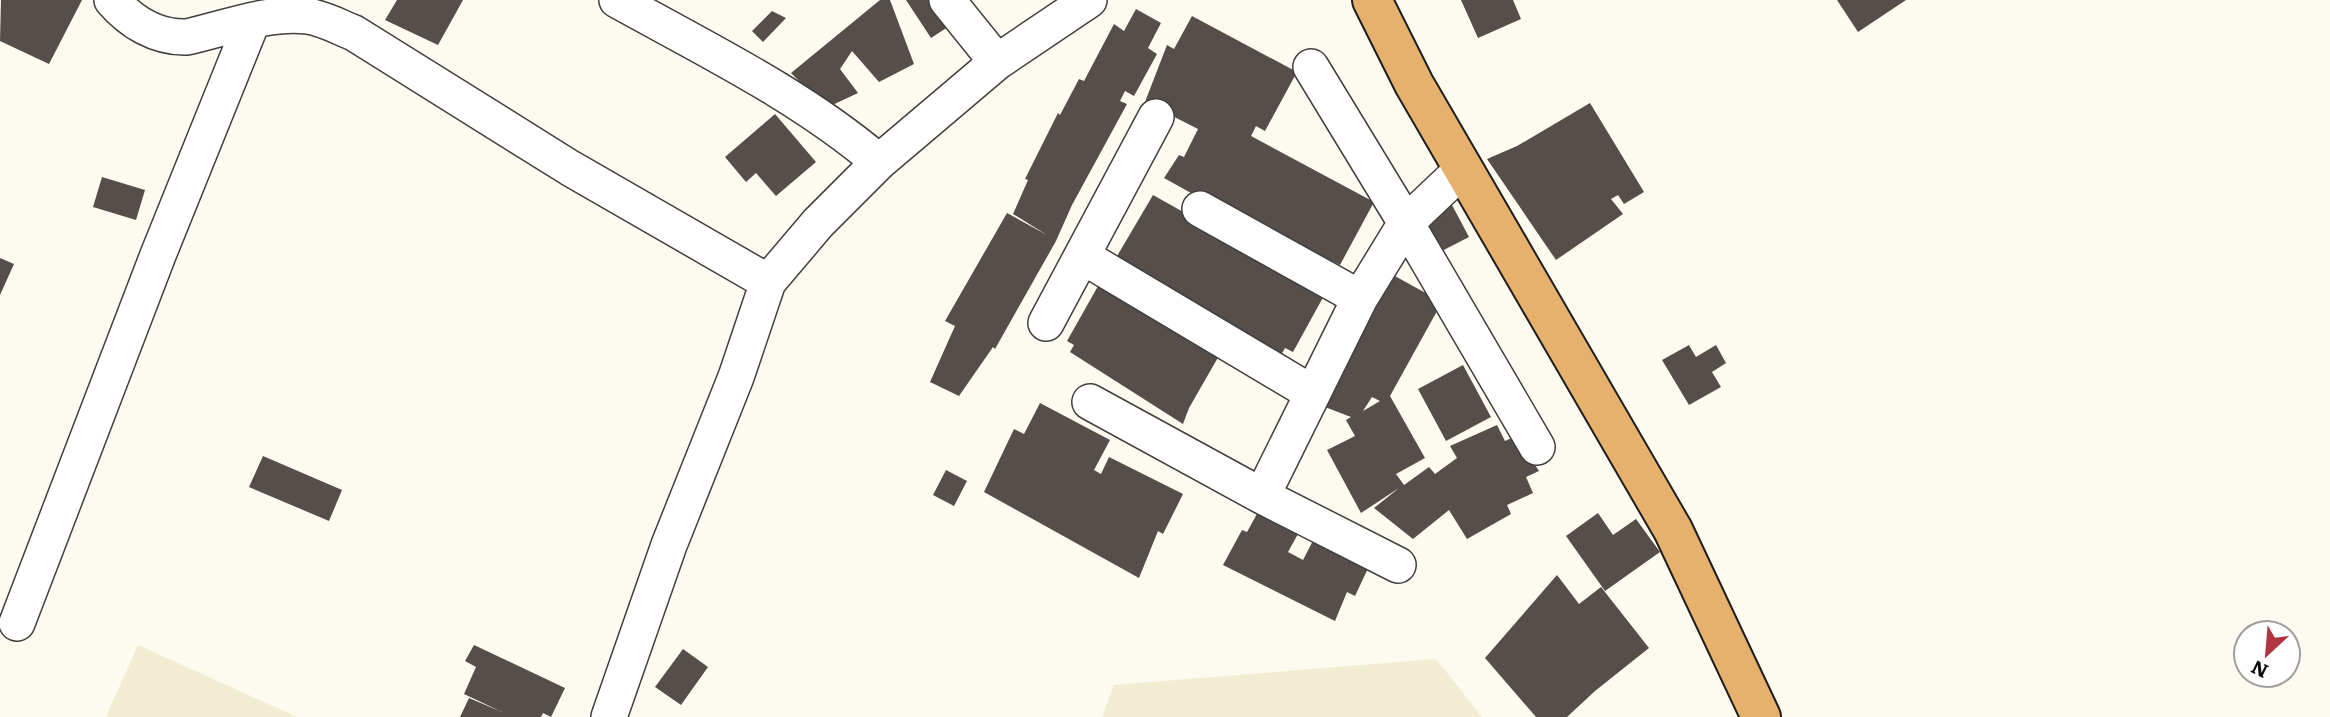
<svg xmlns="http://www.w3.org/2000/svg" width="2330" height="717" font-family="Literata,serif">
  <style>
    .farmland { fill: #f1ecd2 }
    .building { fill: #554e4b; fill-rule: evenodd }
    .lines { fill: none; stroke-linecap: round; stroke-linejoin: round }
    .minor-casing { stroke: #404040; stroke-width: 38 }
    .trunk-casing { stroke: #1e1e1e; stroke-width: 42 }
    .minor { stroke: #fff; stroke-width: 35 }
    .trunk { stroke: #e6b06d; stroke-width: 38 }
  </style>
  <rect width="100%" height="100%" fill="#fdfaef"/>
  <path class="farmland" d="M138,645L297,717H106Z
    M1436,659L1482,717H1102L1114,685Z"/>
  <path class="building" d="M1,0H82L49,64L0,41Z
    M397,0H463L438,45L385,20Z
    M880,0H890L914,64L879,82L852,51L840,69L858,93L826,108L791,73Z
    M906,0H939L954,23L931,38Z
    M1461,0H1513L1521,19L1478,38Z
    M1837,0H1906L1858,32Z
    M1136,9L1161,23L1148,48L1157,54L1134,96L1125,91L1120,101L1127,104L1072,205L1056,241L995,349L993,347L959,396L930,382L955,326L945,321L1007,213L1047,235L1013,214L1028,180L1025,179L1058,113L1060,115L1079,79L1084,81L1114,24L1124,31Z
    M772,11L786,18L763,42L752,31Z
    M1192,16L1297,72L1265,131L1256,126L1251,136L1374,202L1340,265L1328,259L1324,267L1164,178L1179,155L1184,157L1198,129L1145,102L1167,45L1174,49Z
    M1590,103L1644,192L1624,204L1618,195L1611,199L1623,214L1556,260L1487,159L1517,146Z
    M775,114L816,162L776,196L756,173L746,182L725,157Z
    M102,177L145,190L136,220L93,207Z
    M1153,195L1326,292L1293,352L1285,348L1280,357L1113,263Z
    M1452,205L1469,237L1436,254L1419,222Z
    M0,258L14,264L0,295Z
    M1393,275L1442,302L1390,396L1425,458L1396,474L1404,485L1429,467L1435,474L1457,458L1450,446L1497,425L1505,441L1516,436L1539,471L1526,477L1533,493L1507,505L1511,514L1467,539L1449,510L1413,539L1374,508L1399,488L1361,513L1327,450L1355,436L1346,420L1351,417L1317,404L1361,303L1374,310ZM1372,397L1380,401L1363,411Z
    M1102,279L1224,347L1189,408L1183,424L1070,352L1074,345L1067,341Z
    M1689,345L1696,357L1716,345L1726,363L1712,372L1721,387L1689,405L1662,360Z
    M1463,365L1491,417L1446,441L1418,389Z
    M1040,403L1110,440L1094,470L1101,474L1109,457L1183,494L1163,534L1158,531L1139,578L984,492L1014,429L1024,434Z
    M263,456L342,490L329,521L249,487Z
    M946,470L967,481L954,506L933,495Z
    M1263,503L1303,525L1288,552L1303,560L1317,533L1372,560L1355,596L1347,592L1335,621L1223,565L1242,530L1247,532Z
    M1598,513L1613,535L1636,519L1660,552L1605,591L1566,536Z
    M1557,575L1579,604L1601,587L1649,648L1595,691L1567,717H1536L1485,658Z
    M474,645L565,688L551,717L543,713L541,717H460L469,698L502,712L464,694L476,667L465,661Z
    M683,649L708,667L681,705L655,687Z"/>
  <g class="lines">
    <defs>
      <path id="minor" d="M112,0C131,22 157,38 187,37C223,29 270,11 307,16C323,18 339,27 354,33L570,168L768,282
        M617,0C707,50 800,95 879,162
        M947,0L997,62
        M1311,67L1406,223L1537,447
        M1200,209L1360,298
        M1082,256L1312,393
        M1046,323L1156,117
        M1090,402L1262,496L1360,298L1406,223L1464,168
        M1262,496L1398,565
        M17,623L158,255L252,22
        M609,717L669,545L736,377L768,282L818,223L879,162L997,62L1089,0"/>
      <path id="trunk" d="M1372,0L1414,84L1673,530L1761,717"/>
    </defs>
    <use href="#minor" class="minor-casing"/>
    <use href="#trunk" class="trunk-casing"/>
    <use href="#minor" class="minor"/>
    <use href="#trunk" class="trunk"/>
  </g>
  <g transform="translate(2267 654) rotate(206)"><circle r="33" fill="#ffffff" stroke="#9e9e9e" stroke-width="2"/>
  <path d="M0-5L12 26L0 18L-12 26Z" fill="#ae3541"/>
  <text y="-10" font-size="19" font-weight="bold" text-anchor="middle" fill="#0d0d0d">N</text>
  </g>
</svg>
